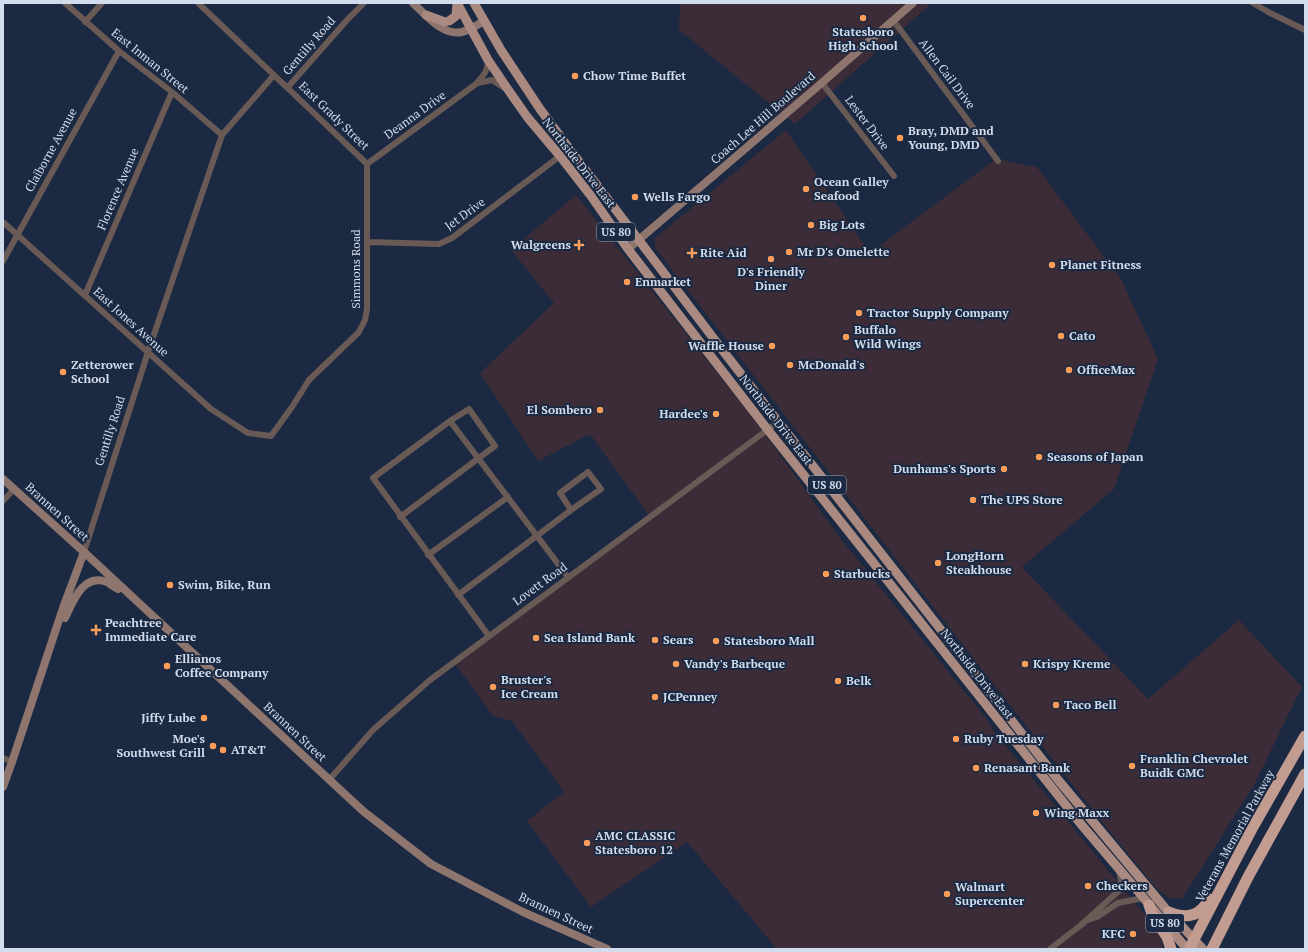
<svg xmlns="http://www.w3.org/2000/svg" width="1308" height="952" font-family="'PT Serif',serif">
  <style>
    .commercial { fill: #3b2c37 }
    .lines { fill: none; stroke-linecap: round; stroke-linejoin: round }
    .street { stroke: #6a5a56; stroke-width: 6 }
    .secondary { stroke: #8e756e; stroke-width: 8 }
    .primary { stroke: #aa8981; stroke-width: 9 }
    .highway { stroke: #c39c91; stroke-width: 11 }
    .poi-dot { fill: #fe9c58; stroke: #1b2a42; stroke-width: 1.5 }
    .labels { text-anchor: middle; stroke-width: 4; stroke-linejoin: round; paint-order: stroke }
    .shield { fill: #1b2a42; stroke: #9aa7b9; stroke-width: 1 }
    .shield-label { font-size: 11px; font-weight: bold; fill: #d1dcec }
    .poi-label { font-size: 12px; font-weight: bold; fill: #d1dcec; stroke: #1b2a42; text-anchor: start }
    .street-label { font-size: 12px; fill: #d1dcec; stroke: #1b2a42 }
  </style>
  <rect width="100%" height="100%" fill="#1b2a42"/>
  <path class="commercial" d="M680,3H932L795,124L679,30Z
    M786,130L870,253L996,159L1037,167L1121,279L1158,359L1114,489L1022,567L1148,699L1239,620L1302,687L1254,785L1182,899H1171L1157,889L1102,822L983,671L655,248V238Z
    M576,195L754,419L841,539L986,718L992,729L1159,932L1162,943L1163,949H777L687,842L591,907L527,821L564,792L512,721L493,716L454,662L650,517L590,434L538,461L480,373L554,303L511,250Z"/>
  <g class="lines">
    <path class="street" d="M65,3L119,51L172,92L222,135
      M198,3C255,57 311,110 367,164
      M1253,3L1270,13L1305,30
      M893,20L998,161
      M85,22L102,3
      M478,83L492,80L506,89
      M822,83L894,176
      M288,87L347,20L364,3
      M367,164L476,84C483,76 488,71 488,61
      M3,222L211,409L248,433L271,436L292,407L309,380L359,332L365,320L367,309V164
      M367,242L439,244L452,238L560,156
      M3,261L119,51
      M85,295L172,92
      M450,421L568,577
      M3,501L14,489
      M400,517L495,446L469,409L450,421L373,478L489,636
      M84,552L148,352L222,135L274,75
      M428,555L508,497
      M458,595L571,510L601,489L588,472L560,493L571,510
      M3,758L12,762
      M329,780L373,730L430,680L778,422
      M1088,920L1097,917L1118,903L1143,898
      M1050,949L1081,925L1122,888L1119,870"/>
    <path class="secondary" d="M413,3C426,15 442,36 462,32C470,30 477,25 484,21
      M628,249L817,87L913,3
      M3,479L84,552L363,811L431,864L523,912L607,949
      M65,618C73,601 83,573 107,582C110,584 114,587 118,589
      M3,787L12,762L63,608L84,552"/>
    <path class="primary" d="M457,3L488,60L509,91L528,118L560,156L591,196L628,249L768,430L1080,823L1187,949
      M474,3L501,50L540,109L568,147L727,356L1059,781L1165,908L1203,949
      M426,15L445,22L449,21L456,16L457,3"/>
    <path class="highway" d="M1149,905L1152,914L1167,937L1171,949
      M1169,912C1186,919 1200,917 1209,899
      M1189,949L1253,827L1305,736
      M1212,949L1248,877L1305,774"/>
  </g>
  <g class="poi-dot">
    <circle cx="863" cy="18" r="4"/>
    <circle cx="575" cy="76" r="4"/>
    <circle cx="900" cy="138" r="4"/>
    <circle cx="806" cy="189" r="4"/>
    <circle cx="635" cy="197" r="4"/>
    <circle cx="811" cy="225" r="4"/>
    <path d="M577 239h4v4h4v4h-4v4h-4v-4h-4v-4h4z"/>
    <circle cx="789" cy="252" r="4"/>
    <path d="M690 247h4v4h4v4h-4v4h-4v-4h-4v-4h4z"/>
    <circle cx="771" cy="259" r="4"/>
    <circle cx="1052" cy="265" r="4"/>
    <circle cx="627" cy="282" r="4"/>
    <circle cx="859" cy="313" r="4"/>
    <circle cx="1061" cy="336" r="4"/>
    <circle cx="846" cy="337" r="4"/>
    <circle cx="772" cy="346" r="4"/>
    <circle cx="790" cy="365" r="4"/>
    <circle cx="1069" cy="370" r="4"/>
    <circle cx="63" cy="372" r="4"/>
    <circle cx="600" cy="410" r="4"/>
    <circle cx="716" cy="414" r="4"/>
    <circle cx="1039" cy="457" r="4"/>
    <circle cx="1004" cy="469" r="4"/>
    <circle cx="973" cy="500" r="4"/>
    <circle cx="938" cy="563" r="4"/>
    <circle cx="826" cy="574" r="4"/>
    <circle cx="170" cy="585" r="4"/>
    <path d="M94 624h4v4h4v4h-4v4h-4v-4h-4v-4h4z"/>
    <circle cx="536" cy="638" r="4"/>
    <circle cx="655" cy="640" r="4"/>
    <circle cx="716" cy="641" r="4"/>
    <circle cx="676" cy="664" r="4"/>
    <circle cx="1025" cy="664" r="4"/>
    <circle cx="167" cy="666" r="4"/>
    <circle cx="838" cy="681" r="4"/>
    <circle cx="493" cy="687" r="4"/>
    <circle cx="655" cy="697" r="4"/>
    <circle cx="1056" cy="705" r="4"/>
    <circle cx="204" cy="718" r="4"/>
    <circle cx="956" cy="739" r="4"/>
    <circle cx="213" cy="746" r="4"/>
    <circle cx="223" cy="750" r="4"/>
    <circle cx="1132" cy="766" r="4"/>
    <circle cx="976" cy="768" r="4"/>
    <circle cx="1036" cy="813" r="4"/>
    <circle cx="587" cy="843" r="4"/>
    <circle cx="1088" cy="886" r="4"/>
    <circle cx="947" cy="894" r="4"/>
    <circle cx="1133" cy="934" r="4"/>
  </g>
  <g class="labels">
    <g class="shield">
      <rect x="597" y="223" width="38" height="18" rx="3"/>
      <rect x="808" y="476" width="38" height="18" rx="3"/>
      <rect x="1146" y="914" width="38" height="18" rx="3"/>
    </g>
    <g class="shield-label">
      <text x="616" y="236">US 80</text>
      <text x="827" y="489">US 80</text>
      <text x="1165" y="927">US 80</text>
    </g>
    <g class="poi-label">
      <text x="863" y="36" text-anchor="middle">Statesboro<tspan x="863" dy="14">High School</tspan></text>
      <text x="583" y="80">Chow Time Buffet</text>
      <text x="908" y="135">Bray, DMD and<tspan x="908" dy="14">Young, DMD</tspan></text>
      <text x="814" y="186">Ocean Galley<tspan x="814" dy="14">Seafood</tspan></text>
      <text x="643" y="201">Wells Fargo</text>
      <text x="819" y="229">Big Lots</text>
      <text x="571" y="249" text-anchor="end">Walgreens</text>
      <text x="797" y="256">Mr D's Omelette</text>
      <text x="700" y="257">Rite Aid</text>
      <text x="1060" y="269">Planet Fitness</text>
      <text x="771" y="276" text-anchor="middle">D's Friendly<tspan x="771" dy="14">Diner</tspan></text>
      <text x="635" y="286">Enmarket</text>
      <text x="867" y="317">Tractor Supply Company</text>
      <text x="854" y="334">Buffalo<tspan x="854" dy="14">Wild Wings</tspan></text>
      <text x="1069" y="340">Cato</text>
      <text x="764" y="350" text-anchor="end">Waffle House</text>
      <text x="71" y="369">Zetterower<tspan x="71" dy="14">School</tspan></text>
      <text x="798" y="369">McDonald's</text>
      <text x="1077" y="374">OfficeMax</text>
      <text x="592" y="414" text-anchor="end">El Sombero</text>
      <text x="708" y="418" text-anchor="end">Hardee's</text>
      <text x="1047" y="461">Seasons of Japan</text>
      <text x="996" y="473" text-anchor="end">Dunhams's Sports</text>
      <text x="981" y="504">The UPS Store</text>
      <text x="946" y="560">LongHorn<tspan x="946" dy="14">Steakhouse</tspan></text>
      <text x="834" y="578">Starbucks</text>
      <text x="178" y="589">Swim, Bike, Run</text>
      <text x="105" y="627">Peachtree<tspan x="105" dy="14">Immediate Care</tspan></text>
      <text x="544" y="642">Sea Island Bank</text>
      <text x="663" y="644">Sears</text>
      <text x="724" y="645">Statesboro Mall</text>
      <text x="175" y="663">Ellianos<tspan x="175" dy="14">Coffee Company</tspan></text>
      <text x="684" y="668">Vandy's Barbeque</text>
      <text x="1033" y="668">Krispy Kreme</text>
      <text x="501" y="684">Bruster's<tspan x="501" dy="14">Ice Cream</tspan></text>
      <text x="846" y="685">Belk</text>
      <text x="663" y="701">JCPenney</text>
      <text x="1064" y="709">Taco Bell</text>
      <text x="196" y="722" text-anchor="end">Jiffy Lube</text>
      <text x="205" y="743" text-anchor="end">Moe's<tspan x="205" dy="14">Southwest Grill</tspan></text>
      <text x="964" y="743">Ruby Tuesday</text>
      <text x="231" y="754">AT&amp;T</text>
      <text x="1140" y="763">Franklin Chevrolet<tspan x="1140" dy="14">Buidk GMC</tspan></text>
      <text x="984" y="772">Renasant Bank</text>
      <text x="1044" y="817">Wing Maxx</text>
      <text x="595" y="840">AMC CLASSIC<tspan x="595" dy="14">Statesboro 12</tspan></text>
      <text x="1096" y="890">Checkers</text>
      <text x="955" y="891">Walmart<tspan x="955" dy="14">Supercenter</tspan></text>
      <text x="1125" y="938" text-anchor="end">KFC</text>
    </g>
    <g class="street-label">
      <text transform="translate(309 46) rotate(-49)" y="4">Gentilly Road</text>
      <text transform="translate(150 61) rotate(39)" y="4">East Inman Street</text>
      <text transform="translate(947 74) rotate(53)" y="4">Allen Cail Drive</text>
      <text transform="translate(415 115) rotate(-36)" y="4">Deanna Drive</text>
      <text transform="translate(334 116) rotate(44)" y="4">East Grady Street</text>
      <text transform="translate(763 118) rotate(-41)" y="4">Coach Lee Hill Boulevard</text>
      <text transform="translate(867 123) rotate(53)" y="4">Lester Drive</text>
      <text transform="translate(51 150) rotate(-61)" y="4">Claiborne Avenue</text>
      <text transform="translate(579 163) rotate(52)" y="4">Northside Drive East</text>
      <text transform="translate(118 189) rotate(-67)" y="4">Florence Avenue</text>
      <text transform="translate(465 214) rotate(-36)" y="4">Jet Drive</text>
      <text transform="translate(356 269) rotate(-90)" y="4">Simmons Road</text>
      <text transform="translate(131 322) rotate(42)" y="4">East Jones Avenue</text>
      <text transform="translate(776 420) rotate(52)" y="4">Northside Drive East</text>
      <text transform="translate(110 431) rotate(-72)" y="4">Gentilly Road</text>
      <text transform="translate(57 512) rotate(42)" y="4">Brannen Street</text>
      <text transform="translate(540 584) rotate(-36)" y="4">Lovett Road</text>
      <text transform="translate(977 674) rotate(52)" y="4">Northside Drive East</text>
      <text transform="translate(295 732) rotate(43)" y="4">Brannen Street</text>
      <text transform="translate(1235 836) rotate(-61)" y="4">Veterans Memorial Parkway</text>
      <text transform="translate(556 913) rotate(25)" y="4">Brannen Street</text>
    </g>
  </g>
  <rect width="1308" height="952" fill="none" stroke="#d1dcec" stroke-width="8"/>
</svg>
